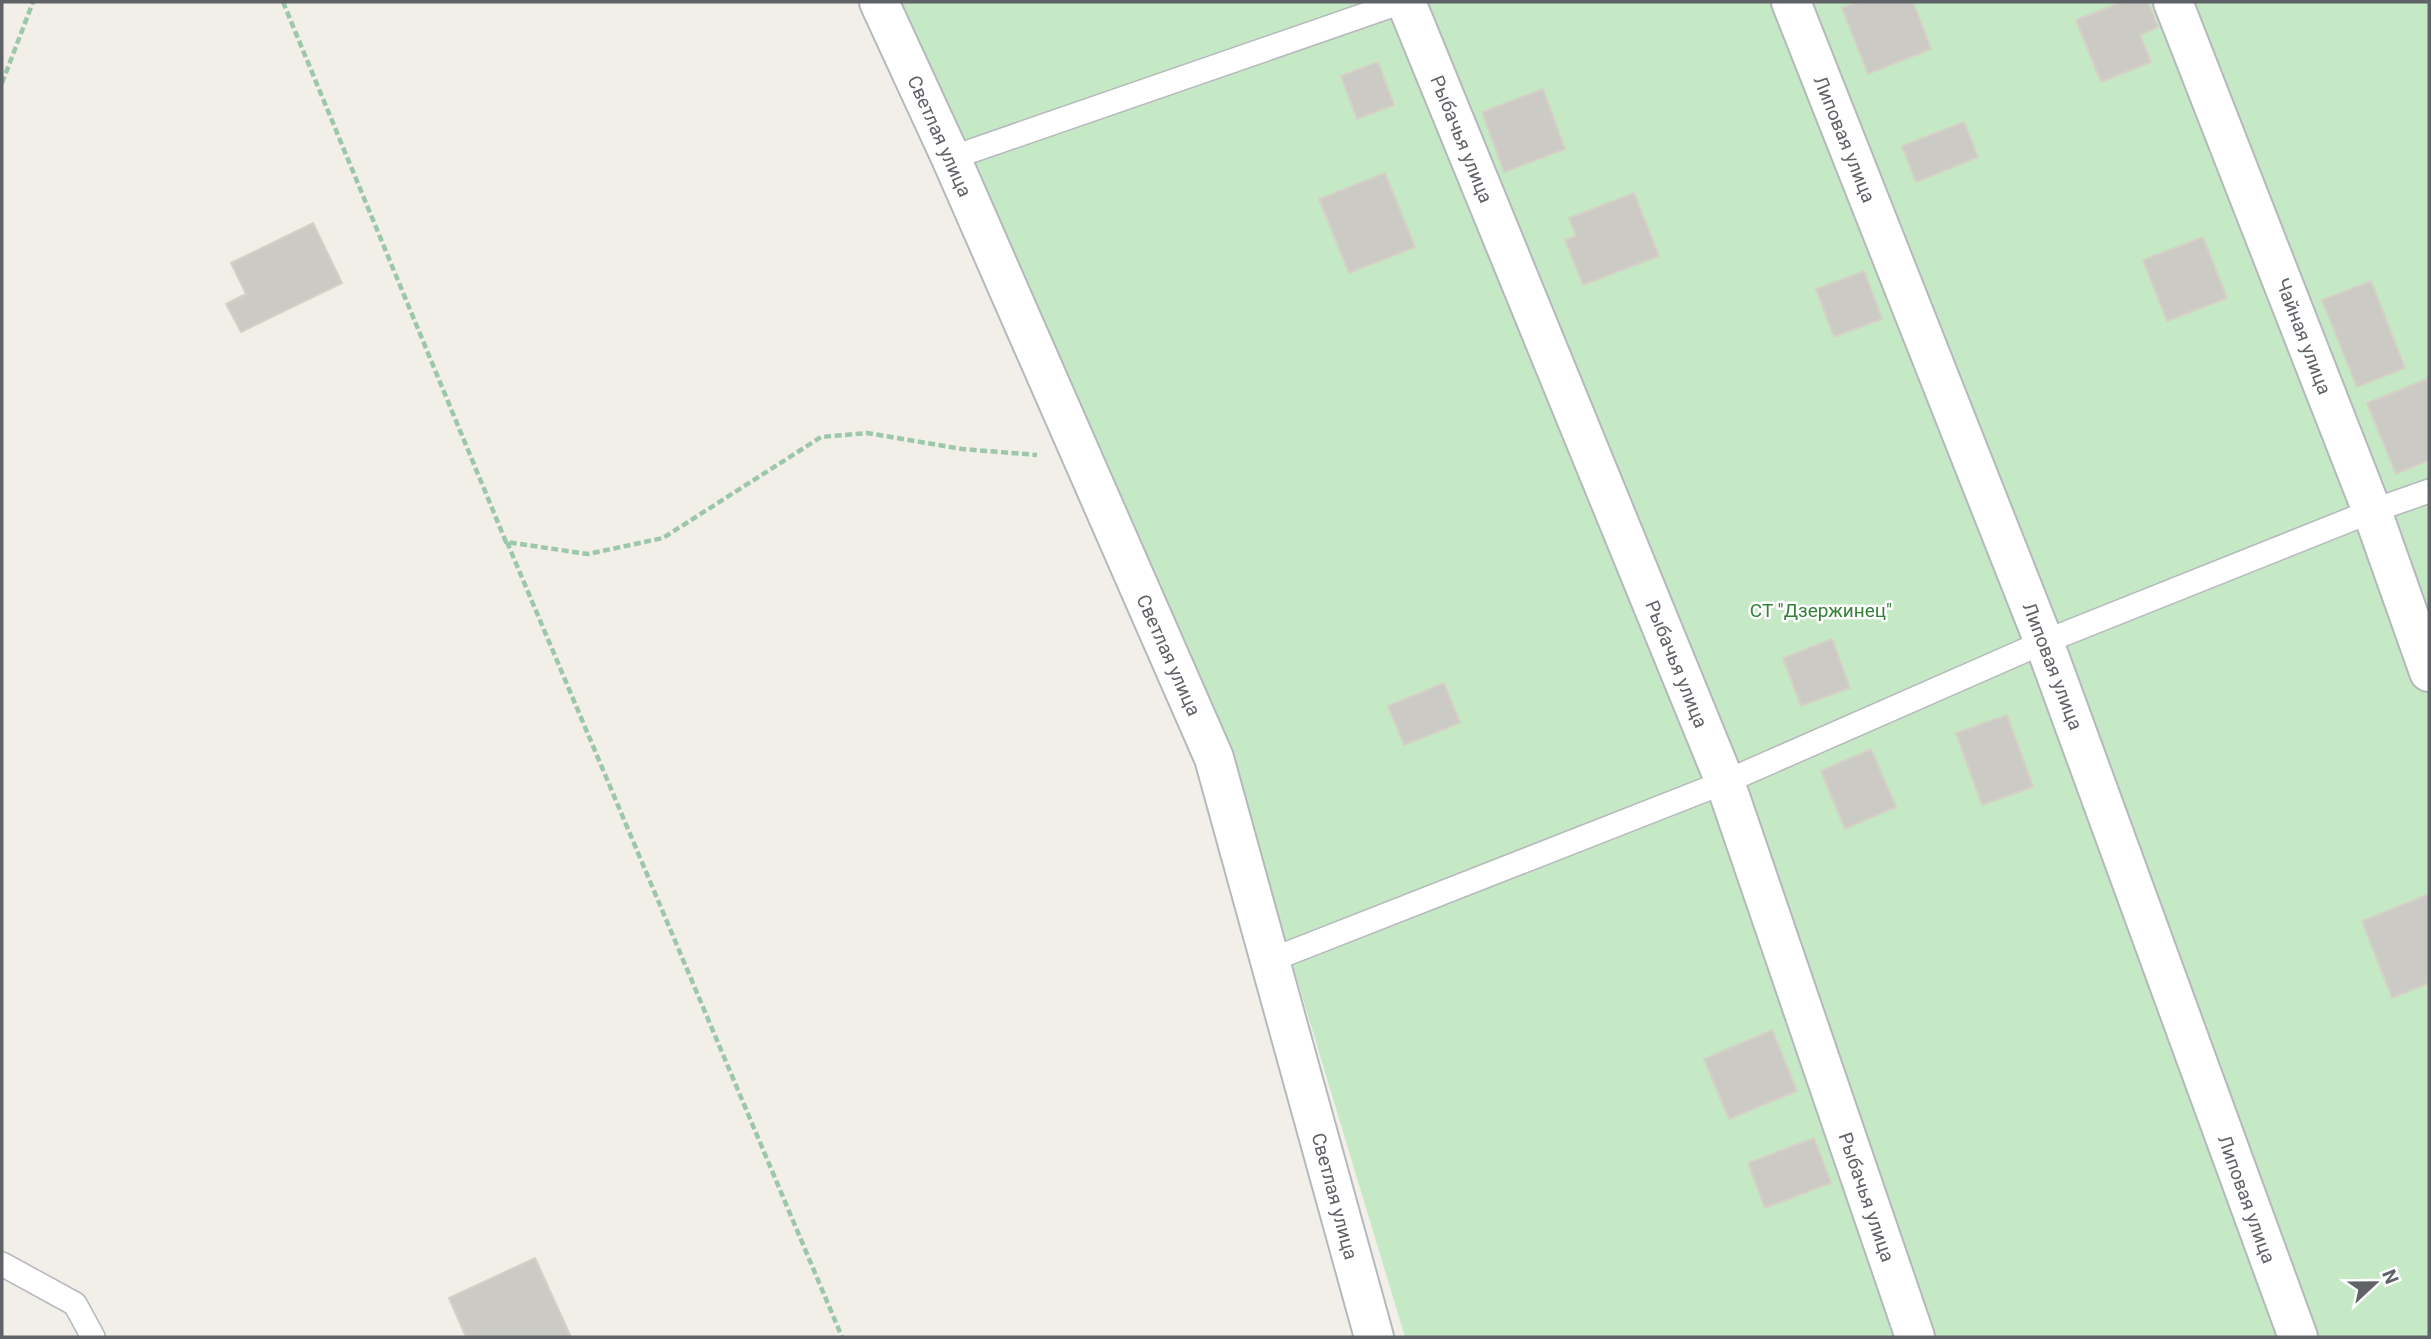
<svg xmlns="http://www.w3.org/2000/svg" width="2431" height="1339" font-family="Roboto,sans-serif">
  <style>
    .green { fill: #c5e8c5 }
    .building { fill: #cccac5; stroke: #d6d1c6; stroke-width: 2 }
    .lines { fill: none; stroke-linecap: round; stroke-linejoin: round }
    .service-casing { stroke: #b5b8bc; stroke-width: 26 }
    .minor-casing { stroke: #b5b8bc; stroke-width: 42 }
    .path { stroke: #9cc7a9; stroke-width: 4.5; stroke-dasharray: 7 3.5; stroke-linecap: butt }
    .service { stroke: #fff; stroke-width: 23 }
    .minor { stroke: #fff; stroke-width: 38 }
    .labels { text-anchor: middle; stroke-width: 5; stroke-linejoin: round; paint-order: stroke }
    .street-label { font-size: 19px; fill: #5f6368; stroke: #fff }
    .park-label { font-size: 19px; fill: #348238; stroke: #fff }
  </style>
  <rect width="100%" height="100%" fill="#f1efe8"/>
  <path class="green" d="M894,2H2429V1337H1405L1233,767Z"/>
  <path class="building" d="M1858,2H1913L1931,49L1868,74L1842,8Z
    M2122,2H2148L2158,27L2140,35L2151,62L2101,82L2076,20Z
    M1378,62L1394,105L1357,119L1341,76Z
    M1543,89L1565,149L1504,172L1482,112Z
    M1964,122L1978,157L1916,182L1902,146Z
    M1385,173L1415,247L1349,273L1319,199Z
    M1634,193L1659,256L1583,285L1565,240L1576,236L1569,218Z
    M313,223L342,283L241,332L226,304L246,294L231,263Z
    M2203,237L2227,298L2167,321L2143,260Z
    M1864,271L1882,319L1834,337L1816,289Z
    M2371,281L2405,368L2357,387L2322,300Z
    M2429,378V460L2396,474L2367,403Z
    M1832,639L1850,688L1801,706L1783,658Z
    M1444,683L1460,723L1404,745L1388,706Z
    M2007,715L2033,787L1982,805L1956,733Z
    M1871,749L1896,807L1845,829L1821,771Z
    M2429,894V983L2392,998L2362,921Z
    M1772,1030L1797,1091L1729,1119L1704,1059Z
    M1814,1138L1831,1183L1765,1208L1748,1163Z
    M535,1258L571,1337H466L449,1298Z"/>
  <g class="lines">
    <defs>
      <path id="service" d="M951,158L1402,2
        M1271,960L1725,782L2044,642L2372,511L2429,491
        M2,1264L75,1304L93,1337"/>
      <path id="minor" d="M879,2L951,158L1214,758L1374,1337
        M1406,2L1725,782L1915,1337
        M1791,2L2044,642L2298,1337
        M2173,2L2372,511L2429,672"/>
    </defs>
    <use href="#service" class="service-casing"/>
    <use href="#minor" class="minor-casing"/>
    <path class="path" d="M283,2L506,542L588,554L663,538L821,437L867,433L962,449L1037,455
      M2,83L33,2
      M507,542L842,1337"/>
    <use href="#service" class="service"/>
    <use href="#minor" class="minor"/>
  </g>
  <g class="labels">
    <g class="street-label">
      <text transform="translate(940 136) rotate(66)" y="7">Светлая улица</text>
      <text transform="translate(1462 139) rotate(68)" y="7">Рыбачья улица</text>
      <text transform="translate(1845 139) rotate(68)" y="7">Липовая улица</text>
      <text transform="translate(2304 336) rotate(69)" y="7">Чайная улица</text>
      <text transform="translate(1169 655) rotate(66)" y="7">Светлая улица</text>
      <text transform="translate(1677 664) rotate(68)" y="7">Рыбачья улица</text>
      <text transform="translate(2053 666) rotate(69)" y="7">Липовая улица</text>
      <text transform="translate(1335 1196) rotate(75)" y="7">Светлая улица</text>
      <text transform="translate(1867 1197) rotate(71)" y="7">Рыбачья улица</text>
      <text transform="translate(2247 1199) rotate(70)" y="7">Липовая улица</text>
    </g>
    <g class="park-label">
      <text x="1821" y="617">СТ "Дзержинец"</text>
    </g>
  </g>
  <rect width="2431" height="1339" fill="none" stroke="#5f6368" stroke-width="7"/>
  <g transform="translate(2375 1283) rotate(68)" stroke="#ffffff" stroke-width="5" paint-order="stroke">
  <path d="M0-5L12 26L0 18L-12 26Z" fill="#5f6368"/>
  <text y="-10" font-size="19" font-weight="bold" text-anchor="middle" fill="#5f6368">N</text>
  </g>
</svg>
